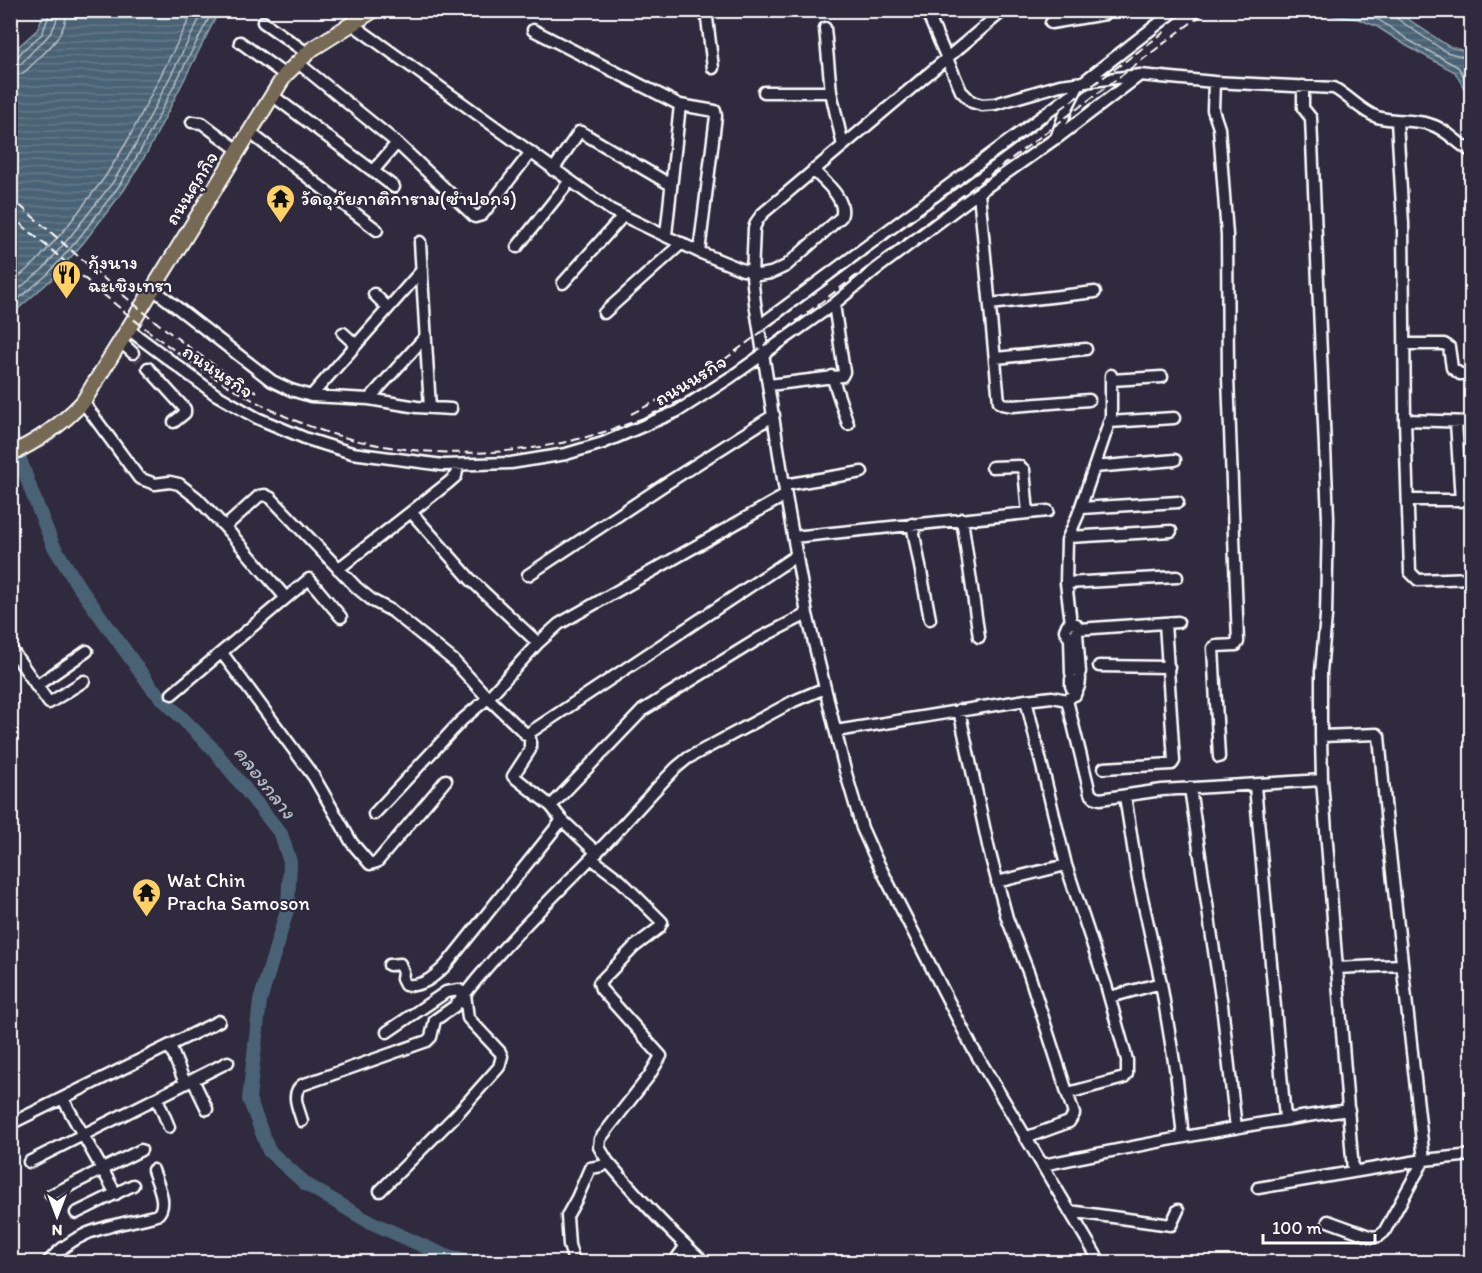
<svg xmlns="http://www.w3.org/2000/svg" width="1482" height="1273" font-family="Itim,'Playpen Sans Thai',sans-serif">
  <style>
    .water { fill: url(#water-rules); stroke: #92a1ac; stroke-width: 1.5 }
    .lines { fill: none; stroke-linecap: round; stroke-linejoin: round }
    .shore { stroke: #b7c0c7; stroke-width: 1.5 }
    .river { stroke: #4a6274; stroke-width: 14 }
    .minor-tunnel { stroke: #443f50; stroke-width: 10; stroke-dasharray: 10 5; stroke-linecap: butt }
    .minor-casing { stroke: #fff; stroke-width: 15 }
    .major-casing { stroke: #fff; stroke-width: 18 }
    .minor { stroke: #2f2a3d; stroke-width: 10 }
    .major { stroke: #776a54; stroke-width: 14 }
    .rail { stroke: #fff; stroke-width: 2; stroke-dasharray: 9 4.5; stroke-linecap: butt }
    .labels { text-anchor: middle; stroke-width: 4.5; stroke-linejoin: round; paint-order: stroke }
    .street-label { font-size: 20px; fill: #fff; stroke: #2f2a3d }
    .poi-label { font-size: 20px; fill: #fff; stroke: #2f2a3d; text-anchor: start }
    .water-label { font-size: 21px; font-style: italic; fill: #aeb8c0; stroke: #2f2a3d }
  </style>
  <defs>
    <pattern id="water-rules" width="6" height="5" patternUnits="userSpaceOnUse" patternTransform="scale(1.5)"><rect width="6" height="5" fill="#4a6274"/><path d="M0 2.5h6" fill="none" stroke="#657a89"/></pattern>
  </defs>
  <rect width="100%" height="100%" fill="#2f2a3d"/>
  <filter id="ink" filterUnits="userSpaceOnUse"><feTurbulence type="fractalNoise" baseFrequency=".0167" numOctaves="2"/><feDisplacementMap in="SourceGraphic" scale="12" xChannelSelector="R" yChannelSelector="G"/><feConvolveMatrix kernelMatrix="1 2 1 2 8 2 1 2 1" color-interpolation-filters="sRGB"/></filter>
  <g filter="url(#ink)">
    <path class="water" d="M45,11H219L148,151L124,190L84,242L52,279L11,315V57L19,46L37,30Z
      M1299,11H1396L1448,46L1471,53V101L1455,72L1407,46L1376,26L1358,19Z"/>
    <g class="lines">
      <path class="shore" d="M1342,10L1360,13L1379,20L1410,41L1458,67L1472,89
        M1393,10L1396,18L1446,52L1472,59
        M10,60L17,58L23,50L42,34L51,10
        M10,67C21,67 23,61 30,54C43,40 57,33 58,10
        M10,76C25,76 28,68 38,59C53,45 66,32 67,10
        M10,284L36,262L66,228L105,177L128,140L194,10
        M10,296L43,269L73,233L113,182L136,144L204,10
        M10,306L48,274L79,238L119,186L142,148L213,10"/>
      <path class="river" d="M10,431L32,493L53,545L77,584L152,688L214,750L281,834L290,862L288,907L260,1001L249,1099L269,1151L306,1184L366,1220L450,1258L481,1262"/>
      <path class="minor-tunnel" d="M133,353L148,368"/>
      <defs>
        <path id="minor" d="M706,10L713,68
          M926,10L961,91L972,102L982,105L995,104L1060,85L1140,75L1214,82L1334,88C1350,97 1361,111 1377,117C1394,122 1412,119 1429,124C1445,128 1457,143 1472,152
          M1004,10L762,214L757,221L754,228L752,276L755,303L784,485L807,614L845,770L862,828L875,857L972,1047L1100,1262
          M263,22L307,53
          M1051,23L1105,14L1109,10
          M352,24L611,210L699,252L743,270L753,271
          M825,28L831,92L843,146
          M533,30L680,105L715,111L716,116L699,252
          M240,42L285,75
          M297,62L397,143L475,217L482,215L531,152
          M1214,82L1213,110L1219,128L1227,235L1228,377L1238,642L1236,645L1216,646L1213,648L1219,757
          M1303,86V108L1311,118L1328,518L1326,616L1321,672V736
          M764,92H831
          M272,95L373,171
          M1397,121L1403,224L1405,420L1410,572L1418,580L1472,578
          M192,122L202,123L238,150
          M249,132L377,230
          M1057,138L1140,75
          M553,170L579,132H581L671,185
          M394,187L373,171L397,143
          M979,193L999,402L1002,404L1013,406L1089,400
          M666,235L680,105
          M420,242L430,408
          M517,247L569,182
          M752,276L771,273L786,266L841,217C848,200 824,181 813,170
          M563,283L623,216
          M152,288L272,381L291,390L311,396L369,399L417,407L451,409
          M374,294L388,308
          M990,304L1095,292
          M604,313L682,243
          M759,326L1071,95
          M128,329L215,394L257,418L307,439L352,453L443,465L511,463L566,454L603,443L678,411L731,377L834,304L875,270L975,195L1056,138L1067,108L1078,86L1176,10
          M343,333L356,345
          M120,341L133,353
          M1404,344H1444L1449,347L1452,368L1460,374H1472
          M996,358L1086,349
          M148,368L185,409V413L174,422
          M832,376L848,424
          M1111,380L1162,377
          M769,385L842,376L844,372L834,304
          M311,396L422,270
          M369,399L425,337
          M83,402L139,478L155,484L170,482L179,484L197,498L225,527L286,598L172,694
          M1405,420L1472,422
          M1109,422L1174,418
          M1456,422L1461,501
          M992,467L1019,466L1024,470L1028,513
          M1094,467L1175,460
          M784,485L862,472
          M1408,500H1472
          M1081,508L1178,502
          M411,512L471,580L538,643
          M962,519L979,637
          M912,524L930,619
          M225,527L259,496L265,495L271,498L357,588L373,601L392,611L453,660L488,698L530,738V750L513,776L551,806L562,820L597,853
          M793,537L1048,511
          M1069,537L1171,531
          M338,569L448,483L456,476L458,465
          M528,575L667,483L774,415
          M1066,583L1177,577
          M286,598L309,579L341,617
          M1079,629L1178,622
          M1077,634L1080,672
          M1070,637L1075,636L1079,629L1076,624L1071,623L1066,583L1067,540L1078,515L1111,417V375
          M11,649L49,703L84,681
          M222,653L314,777L352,843L370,864L377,862L446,780
          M1099,666L1169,667
          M1071,673L1070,639L1065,630L1067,625L1071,623
          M1071,679V686L1075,695
          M36,686L87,651
          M1026,700L1066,865L1106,985L1127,1060V1074L1124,1078L1068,1093
          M1067,700C1076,694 1080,689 1080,678
          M959,710L989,850L1007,918L1029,974L1074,1114L1069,1122L1025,1138
          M836,731L1026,700L1052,697L1067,700L1090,793L1094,797L1100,799L1162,790L1322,780L1321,736L1377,734L1379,736L1388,836L1424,1160L1384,1232L1379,1236L1372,1237L1328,1221
          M526,735L797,555
          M1104,768L1172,764L1174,761L1165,623
          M1322,780L1353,1171
          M1255,786L1285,1118
          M1190,788L1222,1005L1236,1128
          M1125,796L1138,879L1161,983L1177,1080L1183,1137
          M551,806L643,710L760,638L807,614
          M374,814L462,720L488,698L538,643L559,624L786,495
          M997,882L1066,865
          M389,965L400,964L403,972L402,979L405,985C423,987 434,977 446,965L562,820
          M1336,968L1402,965
          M1110,997L1161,983
          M170,1046L185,1083
          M193,1080L207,1109
          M157,1098L169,1127
          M63,1099L116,1194
          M302,1121C299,1109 290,1094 302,1085L427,1041L431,1037L435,1020L455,1006L465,994L459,990L446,992L387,1032
          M10,1124L219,1021
          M29,1162L228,1062
          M608,1162C638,1197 669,1232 704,1262
          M1043,1165C1144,1144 1246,1124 1349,1110
          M1258,1188L1424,1160L1472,1155
          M380,1191L457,1114L499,1067L502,1056L500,1052L468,1018L465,994C506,942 553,897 599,850C626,823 650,794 677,767L688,758L794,701L825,688
          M51,1195L141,1150
          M1069,1211L1171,1225L1178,1210
          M76,1213L133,1185
          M48,1262C79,1226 115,1227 157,1215C169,1205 157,1183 153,1170
          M574,1262L569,1245L567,1216L577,1198L590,1168L602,1166L608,1162L599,1147L600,1139L649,1076L661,1056L601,989L599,983L634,947L659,928L662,922L621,881L591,858
          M674,1262L685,1247"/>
        <path id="major" d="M10,454C39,441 62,424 83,402L285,75L312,49L374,10"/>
      </defs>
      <use href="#minor" class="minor-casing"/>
      <use href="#major" class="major-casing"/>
      <use href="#minor" class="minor"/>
      <use href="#major" class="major"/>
      <path class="rail" d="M10,197C90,265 166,339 257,392
        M10,215C80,273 147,337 225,384C260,405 297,424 336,435C451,468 580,455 685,398C708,385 729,371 750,356L1208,10
        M631,414L678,390L709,371L1167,30"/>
    </g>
  </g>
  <defs>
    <symbol id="temple-pin" viewBox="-11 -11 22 30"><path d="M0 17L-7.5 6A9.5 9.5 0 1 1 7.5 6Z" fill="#ffd166" stroke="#2f2a3d"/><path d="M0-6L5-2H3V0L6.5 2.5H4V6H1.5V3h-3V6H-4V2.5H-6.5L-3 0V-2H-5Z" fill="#111"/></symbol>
    <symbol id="restaurant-pin" viewBox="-11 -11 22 30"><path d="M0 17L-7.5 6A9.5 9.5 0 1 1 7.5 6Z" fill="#ffd166" stroke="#2f2a3d"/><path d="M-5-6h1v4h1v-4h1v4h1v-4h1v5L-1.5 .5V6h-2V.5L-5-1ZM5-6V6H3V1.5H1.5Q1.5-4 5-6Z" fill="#111"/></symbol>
  </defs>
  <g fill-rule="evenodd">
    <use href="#temple-pin" x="264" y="182" width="33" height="45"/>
    <use href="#restaurant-pin" x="50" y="258" width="33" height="45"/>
    <use href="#temple-pin" x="130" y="876" width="33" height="45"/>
  </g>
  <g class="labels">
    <g class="street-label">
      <text transform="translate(191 188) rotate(-58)" y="7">ถนนศุภกิจ</text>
      <text transform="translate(218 371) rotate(34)" y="7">ถนนนรกิจ</text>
      <text transform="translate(690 380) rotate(-31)" y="7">ถนนนรกิจ</text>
    </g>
    <g class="poi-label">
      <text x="301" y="205">วัดอุภัยภาติการาม(ซำปอกง)</text>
      <text x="88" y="269">กุ้งนาง<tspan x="88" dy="23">ฉะเชิงเทรา</tspan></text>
      <text x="167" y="887">Wat Chin<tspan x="167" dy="23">Pracha Samoson</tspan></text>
    </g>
    <g class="water-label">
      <text transform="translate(265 782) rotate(52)" y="7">คลองกลาง</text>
    </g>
  </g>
  <rect width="1482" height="1273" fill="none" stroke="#2f2a3d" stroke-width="36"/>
  <rect x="18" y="18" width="1446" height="1237" fill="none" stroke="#fff" stroke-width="2" filter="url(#ink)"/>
  <g transform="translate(57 1216) rotate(180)" stroke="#2f2a3d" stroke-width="4.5" paint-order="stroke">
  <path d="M0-4.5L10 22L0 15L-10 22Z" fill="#ffffff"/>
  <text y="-9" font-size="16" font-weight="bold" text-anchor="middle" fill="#ffffff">N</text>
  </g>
  <path d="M1263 1234v9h112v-9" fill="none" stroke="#ffffff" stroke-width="3"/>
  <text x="1272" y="1234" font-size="18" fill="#ffffff" stroke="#2f2a3d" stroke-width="4.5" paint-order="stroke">100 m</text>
</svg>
